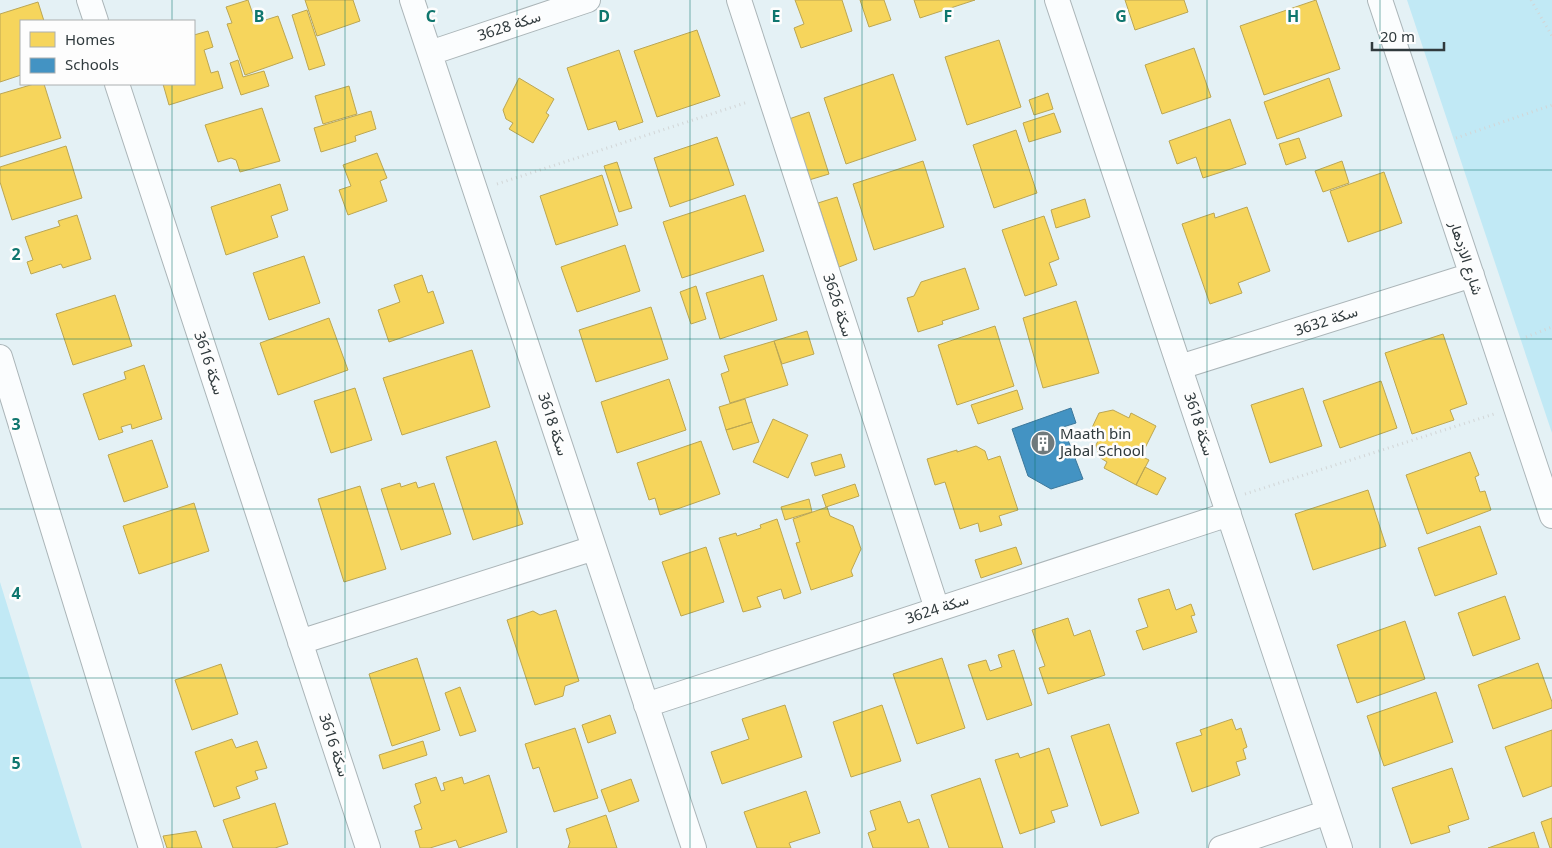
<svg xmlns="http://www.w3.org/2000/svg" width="1552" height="848" font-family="'Noto Sans',Vazirmatn,sans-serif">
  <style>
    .green { fill: #c1e9f5 }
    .homes { fill: #f6d55c; stroke: #bba653 }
    .schools { fill: #4393c3; stroke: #3d789b }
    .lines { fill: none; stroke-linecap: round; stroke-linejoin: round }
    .minor-casing { stroke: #abb5b8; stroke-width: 26 }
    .path { stroke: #d2d6d7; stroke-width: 3; stroke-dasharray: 1 4; stroke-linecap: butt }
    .minor { stroke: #fbfdfe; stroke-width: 24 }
    .grid { fill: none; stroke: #0f766e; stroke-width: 1; stroke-opacity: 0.55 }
    .labels { text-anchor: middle; stroke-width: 5; stroke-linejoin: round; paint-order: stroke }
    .street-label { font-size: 15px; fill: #303a3d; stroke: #fdfdfd }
    .poi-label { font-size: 15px; fill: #303a3d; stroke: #fdfdfd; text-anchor: start }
    .grid-label { font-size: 16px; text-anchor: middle; font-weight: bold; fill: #0f766e; stroke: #fdfdfd; stroke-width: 5; stroke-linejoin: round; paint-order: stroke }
  </style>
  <rect width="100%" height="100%" fill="#e4f1f5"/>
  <path class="green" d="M1407,0H1552V433Z
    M0,582L82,848H0Z"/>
  <path class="homes" d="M248,0L256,23L278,16L293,58L245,75L227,24L232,23L226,7Z
    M305,0H353L360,21L317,36Z
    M795,0H842L852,31L801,48L794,28L804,24Z
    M860,0H884L891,20L869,27Z
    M914,0H975L920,18Z
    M1125,0H1184L1188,12L1135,30Z
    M1316,0L1340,69L1264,95L1240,26Z
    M38,2L44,21H21V75L0,82V14Z
    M307,10L325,65L309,70L292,15Z
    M697,30L720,96L657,117L634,51Z
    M208,31L213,47L204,50L211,73L218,71L223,88L169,105L163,84H194V35Z
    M999,40L1021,107L967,125L945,57Z
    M1194,48L1211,97L1162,114L1145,65Z
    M619,50L643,122L619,130L616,121L588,130L567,68Z
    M238,60L243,77L264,71L269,86L241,95L230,63Z
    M893,74L916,140L846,164L824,98Z
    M519,78L554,99L546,113L549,115L533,143L509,129L513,123L506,119L503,110Z
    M1329,78L1342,116L1277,139L1264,102Z
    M34,84H44L61,138L0,157V94Z
    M349,86L357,114L323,124L315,96Z
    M1048,93L1053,109L1034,115L1029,100Z
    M262,108L280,161L240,172L236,160L231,158L218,162L205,125Z
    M371,111L376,129L355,136L356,141L321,152L314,128Z
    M809,112L829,174L809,180L789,119Z
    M1054,113L1061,132L1029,142L1023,123Z
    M1230,119L1246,164L1203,178L1196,157L1177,164L1169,141Z
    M1016,130L1037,193L994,208L973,145Z
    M717,137L734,185L670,207L654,158Z
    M1299,138L1306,158L1286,165L1279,144Z
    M66,146L82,198L12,220L0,182V167Z
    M377,153L387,178L380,181L387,201L348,215L339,190L351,186L343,165Z
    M923,161L944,227L874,250L853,184Z
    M1342,161L1349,183L1323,192L1315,171Z
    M617,162L632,208L619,212L604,166Z
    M1384,172L1402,223L1348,242L1330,191Z
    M602,175L618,225L556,245L540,196Z
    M280,184L288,210L271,216L278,237L226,255L211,207Z
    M745,195L764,251L682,278L663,222Z
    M837,197L857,260L839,267L818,203Z
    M1085,199L1090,217L1056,228L1051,210Z
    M1247,207L1270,271L1238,283L1242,293L1210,304L1182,224L1214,213L1215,218Z
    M77,215L91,259L63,268L61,264L31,274L27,262L33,260L25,237L60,226L58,221Z
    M1044,216L1059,259L1049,263L1057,285L1025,296L1002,230Z
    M625,245L640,291L577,312L561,267Z
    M304,256L320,303L269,320L253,273Z
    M965,268L979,309L942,321L943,324L918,332L907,298L914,296L921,282Z
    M422,275L428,293L433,291L444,323L389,342L378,310L400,302L394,285Z
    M763,275L777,320L720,339L706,293Z
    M696,286L706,319L691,324L680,292Z
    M115,295L132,346L73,365L56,314Z
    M1076,301L1099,373L1043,388L1023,318Z
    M651,307L668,359L596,382L579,330Z
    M329,318L348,370L278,395L260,343Z
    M995,326L1014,386L957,405L938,345Z
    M807,331L814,354L782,364L774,341Z
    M1443,334L1467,404L1450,410L1454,420L1412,434L1385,353Z
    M774,341L788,385L730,403L721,374L729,371L724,356Z
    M472,350L490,407L402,435L383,378Z
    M144,365L162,419L132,429L131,424L121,427L123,432L99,440L83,394L126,379L124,372Z
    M669,379L686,430L617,453L601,402Z
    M1381,381L1397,428L1340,448L1323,401Z
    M355,388L372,440L331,453L314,401Z
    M1303,388L1322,446L1270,463L1251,405Z
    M1017,390L1023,409L978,424L971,405Z
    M745,399L752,422L726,430L719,407Z
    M1113,410L1129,418L1131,413L1156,426L1141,456L1149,460L1136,485L1104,468L1107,462L1099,457L1096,445L1099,439L1089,434L1099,413Z
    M773,419L808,435L788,478L753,462Z
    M752,422L759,442L733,450L726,430Z
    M152,440L168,487L124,502L108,455Z
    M496,441L523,524L473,540L446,457Z
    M701,441L720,494L660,515L655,498L649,500L637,463Z
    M976,446L985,451L988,460L1000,456L1018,510L999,516L1002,525L980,532L978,523L960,529L945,482L935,485L927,459L957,450V452Z
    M1470,452L1479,475L1475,477L1480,492L1485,491L1491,510L1427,534L1406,475Z
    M841,454L845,467L815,476L811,463Z
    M1145,467L1166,478L1157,495L1136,485Z
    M416,482L418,488L434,483L451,534L401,550L381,489L400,483L401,487Z
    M855,484L859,496L826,507L822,495Z
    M360,486L386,569L344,582L318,499Z
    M1368,490L1386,546L1313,570L1295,514Z
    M809,499L812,512L785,520L781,507Z
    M194,503L209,551L139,574L123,526Z
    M827,507L830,516L853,526L861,549L851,571L853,576L811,590L796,543L800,542L793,519Z
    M777,519L801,593L784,599L781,589L757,597L761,607L743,612L719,538L736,533L737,536L761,528L760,525Z
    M1480,526L1497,574L1435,596L1418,548Z
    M706,547L724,602L681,616L662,562Z
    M1016,547L1022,564L981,578L975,560Z
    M1169,589L1176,610L1191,604L1195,615L1191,616L1197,632L1143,650L1136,631L1148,627L1138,599Z
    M1505,596L1520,639L1473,656L1458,613Z
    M556,610L579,681L565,686L563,696L535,705L507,620L533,611L540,615Z
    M1068,618L1074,636L1090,630L1105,675L1048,694L1039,668L1045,666L1032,630Z
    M1405,621L1425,679L1357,703L1337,645Z
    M1014,650L1032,705L987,720L968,665L986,660L990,671L1002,667L998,655Z
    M417,658L440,730L392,746L369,674Z
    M942,658L965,728L917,744L893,674Z
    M1538,663L1552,702V708L1493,729L1478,685Z
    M221,664L238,714L192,730L175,680Z
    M460,687L476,731L460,736L445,693Z
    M1436,692L1453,742L1384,766L1367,716Z
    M785,705L802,757L722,784L711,752L749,739L742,719Z
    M882,705L901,761L851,777L833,722Z
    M610,715L616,733L588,743L582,725Z
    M1232,719L1236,730L1241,728L1247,747L1243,749L1246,759L1236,762L1240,775L1192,792L1176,743L1202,735L1200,730Z
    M1109,724L1139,813L1101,826L1071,736Z
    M575,728L598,798L554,812L539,767L533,769L525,744Z
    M1552,730V786L1523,797L1505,747Z
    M232,739L236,748L257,741L267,768L255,771L258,779L236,787L240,798L214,807L195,752Z
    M423,741L427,755L383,769L379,755Z
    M1049,748L1068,806L1051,811L1055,822L1020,834L995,760L1018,753L1020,758Z
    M1452,768L1469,819L1448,826L1450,832L1411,844L1392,788Z
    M489,775L507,832L459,848L456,840L430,848H420L415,831L422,829L414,806L421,803L415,784L436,777L441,791L445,790L443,783L462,777L464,784Z
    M980,778L1003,848H949L931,795Z
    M631,779L639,801L609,812L601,790Z
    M806,791L820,833L789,843L791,848H757L744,812Z
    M900,801L908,823L919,819L929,848H873L868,833L876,830L870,811Z
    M275,803L288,844L275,848H233L223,820Z
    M606,815L617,848H568L570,842L566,829Z
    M1552,818V848H1550L1541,822Z
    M196,831L202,848H167L163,836Z
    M1534,832L1539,848H1488Z"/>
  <path class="schools" d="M1071,408L1076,423L1063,427L1083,479L1051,489L1028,476L1012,429Z"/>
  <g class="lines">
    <defs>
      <path id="minor" d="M89,0L96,21
        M412,0L694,848
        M739,0L937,609
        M1057,0L1340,848
        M1380,0L1552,516
        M430,53L588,0
        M117,84L368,848
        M0,357L151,848
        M1180,367L1472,275
        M300,642L594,548
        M646,705L1229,514
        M1221,848L1328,812"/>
    </defs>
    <use href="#minor" class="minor-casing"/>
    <path class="path" d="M1531,0L1552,36
      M1456,138L1552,105
      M497,184L748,102
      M1526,337L1552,327
      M1245,494L1494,414"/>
    <use href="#minor" class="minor"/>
  </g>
  <path class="grid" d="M172,0V21M345,0V848M517,0V848M690,0V848M862,0V848M1035,0V848M1207,0V848M1380,0V848M172,84V848M0,170H1552M0,339H1552M0,509H1552M0,678H1552"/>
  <defs>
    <symbol id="building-disc" viewBox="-11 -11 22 22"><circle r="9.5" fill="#6f7a7d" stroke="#fdfdfd"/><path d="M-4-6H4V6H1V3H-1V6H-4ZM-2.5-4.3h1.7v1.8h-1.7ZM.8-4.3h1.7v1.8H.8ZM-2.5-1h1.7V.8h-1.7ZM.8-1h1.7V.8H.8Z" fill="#fff"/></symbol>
  </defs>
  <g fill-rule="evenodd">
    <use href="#building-disc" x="1029" y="429" width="28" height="28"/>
  </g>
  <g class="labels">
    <g class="street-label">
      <text transform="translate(509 26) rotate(-18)" y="5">سكة 3628</text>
      <text transform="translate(1466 258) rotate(72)" y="5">شارع الازدهار</text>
      <text transform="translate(838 305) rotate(72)" y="5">سكة 3626</text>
      <text transform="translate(1326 321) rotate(-18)" y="5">سكة 3632</text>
      <text transform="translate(209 363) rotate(72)" y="5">سكة 3616</text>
      <text transform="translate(553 424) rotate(72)" y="5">سكة 3618</text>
      <text transform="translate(1199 424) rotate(72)" y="5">سكة 3618</text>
      <text transform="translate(937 609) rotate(-18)" y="5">سكة 3624</text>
      <text transform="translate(334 745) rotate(72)" y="5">سكة 3616</text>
    </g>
    <g class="poi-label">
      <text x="1060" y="439">Maath bin<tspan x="1060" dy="17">Jabal School</tspan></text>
    </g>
  </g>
  <g class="grid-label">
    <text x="259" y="22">B</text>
    <text x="431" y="22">C</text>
    <text x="604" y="22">D</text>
    <text x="776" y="22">E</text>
    <text x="948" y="22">F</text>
    <text x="1121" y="22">G</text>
    <text x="1293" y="22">H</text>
    <text x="16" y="260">2</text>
    <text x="16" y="430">3</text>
    <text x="16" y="599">4</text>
    <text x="16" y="769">5</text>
  </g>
  <rect x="20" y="20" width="175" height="65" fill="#fdfdfd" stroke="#abafb0"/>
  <rect x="30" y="32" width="25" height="15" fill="#f6d55c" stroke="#abafb0"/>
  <text x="65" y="45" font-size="15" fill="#303a3d">Homes</text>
  <rect x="30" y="58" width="25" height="15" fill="#4393c3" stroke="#abafb0"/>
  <text x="65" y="70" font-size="15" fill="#303a3d">Schools</text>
  <path d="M1372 42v8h72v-8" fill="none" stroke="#303a3d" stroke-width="2.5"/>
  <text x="1380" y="42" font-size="15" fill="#303a3d" stroke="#fdfdfd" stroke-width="4" paint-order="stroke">20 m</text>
</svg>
